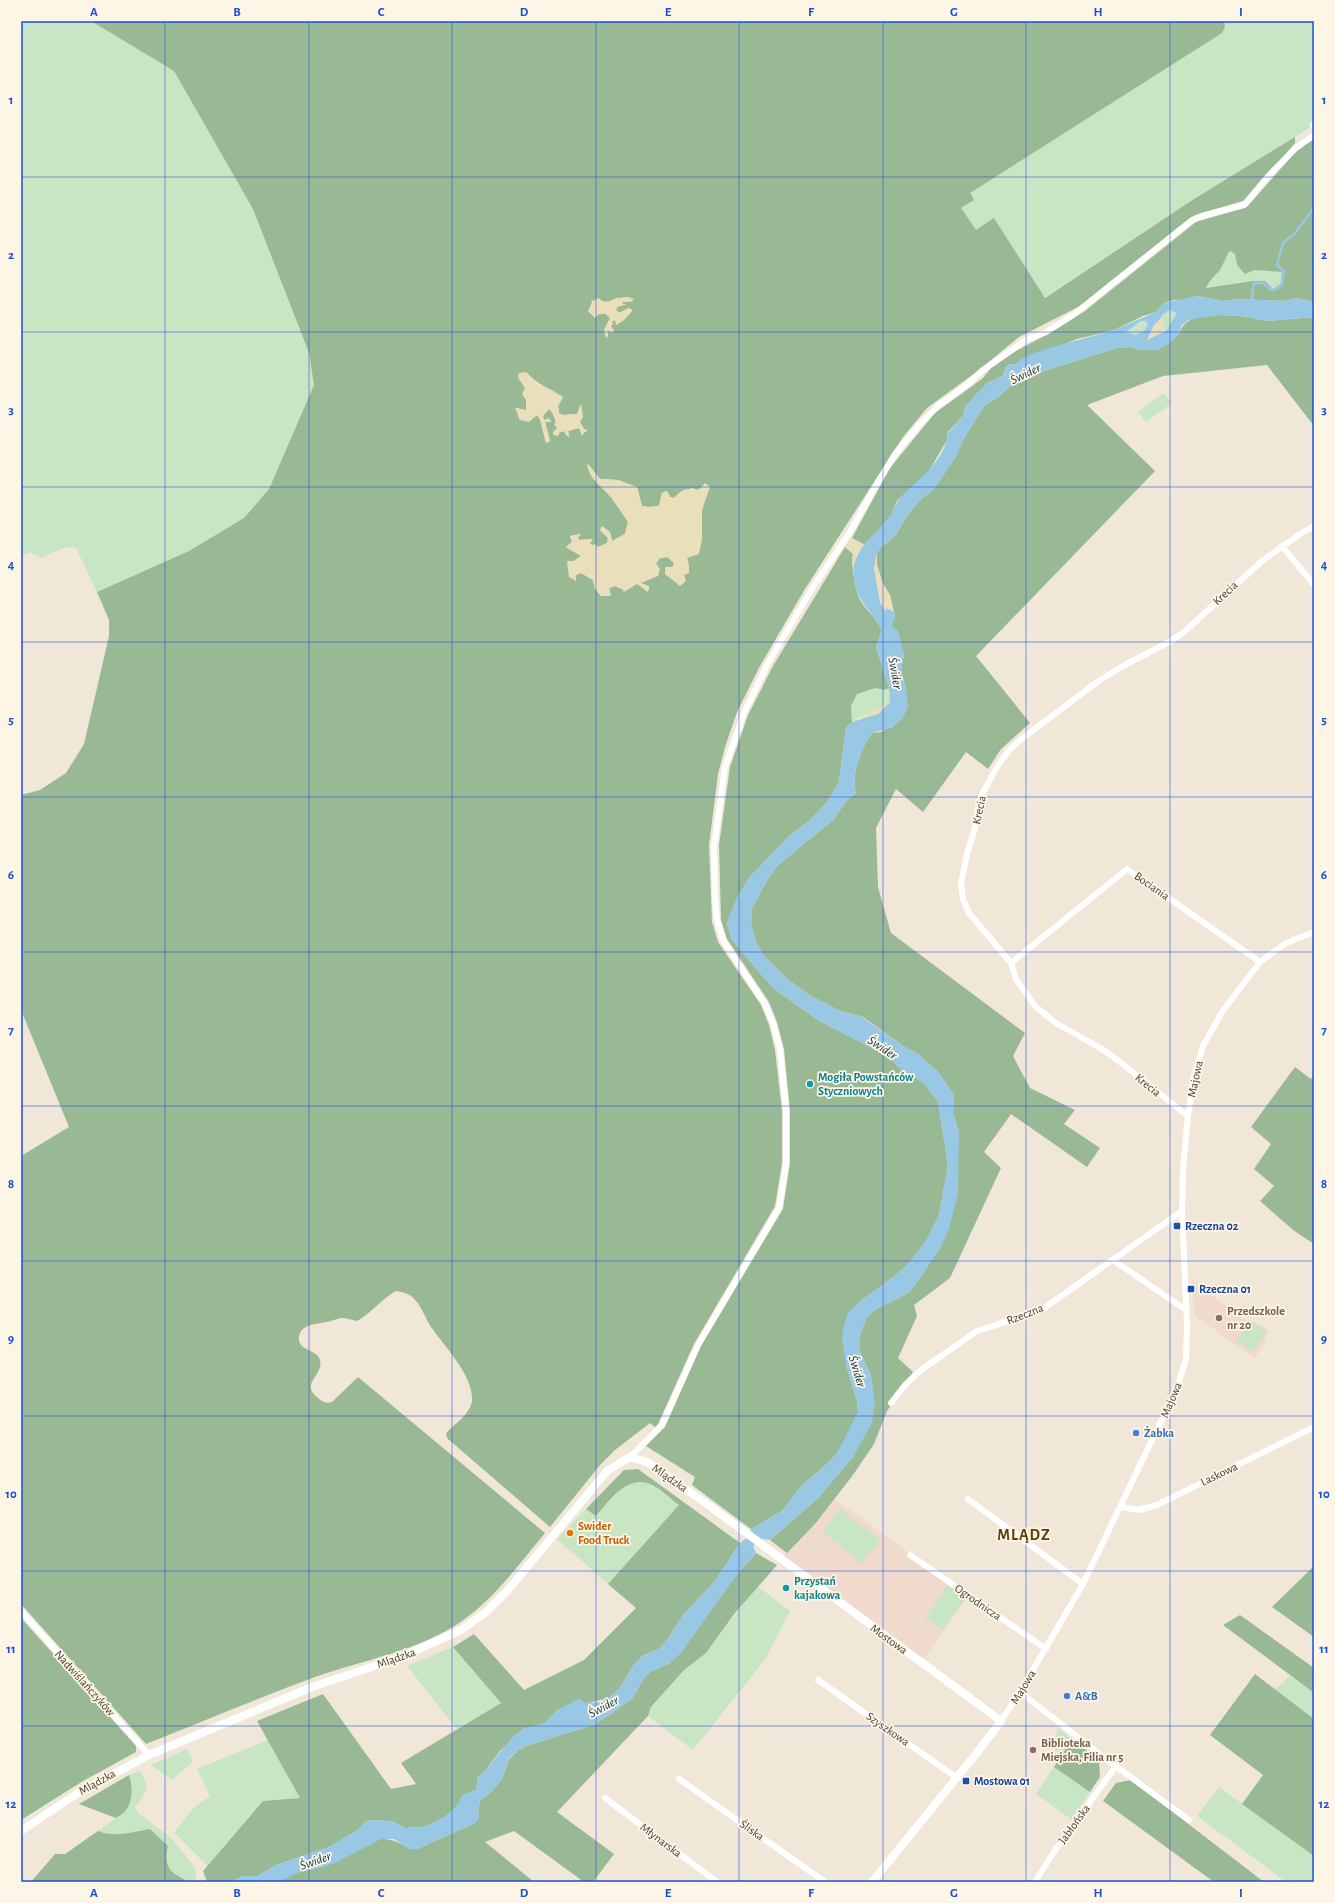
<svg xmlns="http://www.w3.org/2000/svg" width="1335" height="1903" font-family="'Alegreya Sans',sans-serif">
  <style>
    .education { fill: #f0d9cd }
    .green { fill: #c8e5c4 }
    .forest { fill: #98b994; fill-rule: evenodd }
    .sand { fill: #e9dfba }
    .water { fill: #99c8e4; fill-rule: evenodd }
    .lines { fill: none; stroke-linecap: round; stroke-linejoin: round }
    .stream { stroke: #99c8e4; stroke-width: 2.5 }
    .minor { stroke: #fff; stroke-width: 6 }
    .tertiary { stroke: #fff; stroke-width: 8 }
    .grid { fill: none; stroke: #1d4ed8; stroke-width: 1; stroke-opacity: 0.55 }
    .culture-dot { fill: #0f9aa8; stroke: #fdf5e6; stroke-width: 1.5 }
    .transit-dot { fill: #1a4fb4; stroke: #fdf5e6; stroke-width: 1.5 }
    .education-dot { fill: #8d6e63; stroke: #fdf5e6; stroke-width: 1.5 }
    .shop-dot { fill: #3f7fe0; stroke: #fdf5e6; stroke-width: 1.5 }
    .food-dot { fill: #e8710a; stroke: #fdf5e6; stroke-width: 1.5 }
    .labels { text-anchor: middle; stroke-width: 3.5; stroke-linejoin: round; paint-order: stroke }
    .street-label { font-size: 12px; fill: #403c37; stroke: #fdf5e6 }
    .culture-label { font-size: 12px; font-weight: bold; fill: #0d838f; stroke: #fdf5e6; text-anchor: start }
    .transit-label { font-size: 12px; font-weight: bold; fill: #164399; stroke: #fdf5e6; text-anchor: start }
    .education-label { font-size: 12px; font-weight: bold; fill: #785e54; stroke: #fdf5e6; text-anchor: start }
    .shop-label { font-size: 12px; font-weight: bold; fill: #366cbe; stroke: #fdf5e6; text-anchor: start }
    .food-label { font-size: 12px; font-weight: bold; fill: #c56008; stroke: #fdf5e6; text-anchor: start }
    .water-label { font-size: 13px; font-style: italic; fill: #10374b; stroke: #fdf5e6 }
    .district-label { font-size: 16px; font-weight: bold; letter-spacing: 1px; fill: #5f4006; stroke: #fdf5e6 }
    .neatline { fill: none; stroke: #1d4ed8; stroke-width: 1.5 }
    .grid-label { font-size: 13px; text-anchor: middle; font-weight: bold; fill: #1d4ed8 }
  </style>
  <rect width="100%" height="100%" fill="#f0e7d9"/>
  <path class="education" d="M1192,1281L1245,1320H1250L1268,1330L1263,1348L1254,1358L1194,1315Z
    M835,1499L968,1596L921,1663L781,1558L815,1524Z"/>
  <path class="green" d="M21,21H91L174,71L253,209L309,353L314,385L269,489L244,518L189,551L97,592L76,548C66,544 51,554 42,558L30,552L21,556Z
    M1224,21H1314V125L1194,199L1006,323L941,211L1225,27Z
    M1230,251L1235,254L1237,265L1254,270L1283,272L1281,284L1273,289L1265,281H1253L1206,288C1210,279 1215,275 1221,268C1224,263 1226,256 1230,251Z
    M1170,310L1177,313L1166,331L1164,333L1161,315Z
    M1141,321H1145L1148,324L1145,330L1136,335L1126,332Z
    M1164,393L1172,403L1146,422L1138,412Z
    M875,688L884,690L889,688L890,702L852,722L851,706L857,694Z
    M1250,1322L1268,1330L1253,1351L1236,1342Z
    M642,1481L654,1486L680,1505L608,1584L557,1539L586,1509L596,1515L623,1486Z
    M840,1509L880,1540L862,1563L822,1532Z
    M948,1585L966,1598L943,1630L925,1618Z
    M757,1586L790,1611L766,1658L693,1750L648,1716L651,1707L684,1670L706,1653Z
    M453,1647L501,1703L457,1729L407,1666Z
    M1290,1676L1314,1693V1719L1274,1690Z
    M1058,1728L1072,1739L1061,1755L1053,1748Z
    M268,1740L300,1798L263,1801L207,1866L174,1832L194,1808L210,1796L197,1769Z
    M187,1749L193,1761L172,1780L151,1765Z
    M1054,1767L1090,1792L1071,1819L1036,1794Z
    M140,1771C151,1789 147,1791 135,1807L138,1813L170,1837L195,1867L197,1882C185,1882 167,1873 165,1859C165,1855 167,1850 168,1846L150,1829C132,1832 115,1838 98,1831L127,1810L132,1782L129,1775Z
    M1219,1787L1314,1856V1882H1286L1197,1816Z"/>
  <path class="forest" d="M91,21H1224L1225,27L1222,33L970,193L974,200L961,208L976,230L994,218L1045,298L1194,199L1295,137V143L1246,200L1195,215L1084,304L1019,337L979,370L927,408L903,437L805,589L760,666L737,712L725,747L718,774L709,845L712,922L718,942L761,1005L769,1025L775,1050L782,1111V1163L775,1206L694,1344L658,1424L655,1427L650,1423L615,1450L600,1465L550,1527L448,1439L446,1435L447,1432C455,1424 470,1414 472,1401C474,1376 444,1346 431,1327C425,1318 422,1307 415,1300C411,1294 403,1292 396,1291C381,1299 372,1313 357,1321C352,1320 347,1318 342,1318C338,1318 335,1320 331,1321C321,1324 297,1323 299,1340C300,1351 318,1350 320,1360C324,1376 299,1383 318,1398C323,1402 326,1404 332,1402L358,1377L545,1533C519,1564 495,1598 462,1621C419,1651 363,1660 315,1677C258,1698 202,1722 146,1744L21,1604V1156L69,1127L21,1010V795L40,790L66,773L84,744L109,636V620L97,592L189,551L244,518L269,489L314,385L309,353L253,209L174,71ZM633,299L623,301L622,304H626L617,307L616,310L619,313L629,308L624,320L616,325V320L612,321L607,334L604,330L610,318L606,314H599L588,311L592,303ZM526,372C539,386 548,387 563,397L558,406L559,413L563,415L578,414L580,406V422L584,429L587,430L582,435L579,428L568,431L569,436L566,435L565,431L560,432C555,425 556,415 549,409L543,416L544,420L552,422H545L550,441L546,443L540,419L537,415L533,418L520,420L516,408L526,410ZM588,464L600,479L618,480L637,487L642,506L648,507L659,506L662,493L667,491L670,497L674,498L691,488L698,490L710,487C707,494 703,503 702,511C700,529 707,547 687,558L689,566L684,575L672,578L665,574L673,567L674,563L668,557L660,558L656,563L658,575L622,589L615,586L609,588L595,589L593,580L581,573L576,575L574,561L581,556L566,547L572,542L570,536L580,534L578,538L579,540L593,539L590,543L592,545L598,547L607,543L608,538L600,530L602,527L610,532L612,541L625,534L628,522L611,497L592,477Z
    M1314,139V302L1296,298L1285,301L1239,299L1223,301L1197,296L1182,300H1174L1164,303L1156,312L1143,316L1114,330L1077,339L1016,364L1008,365L1003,376L987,383L965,407L963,416L947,433V440L929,471L897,501L891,515L881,529L865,545L852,538L890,468L935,413L982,379L991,368L1016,351L1048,334L1085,311L1196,222L1247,207L1299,148ZM1230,251L1235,254L1237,265L1245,274L1254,270L1282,272L1281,284L1273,289L1265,281H1253L1206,288C1211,276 1219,274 1222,266C1225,261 1226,256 1230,251Z
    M1218,315L1241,316L1268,321L1314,317V426L1267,365L1163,376L1087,405L1155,471L976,656L1030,723L1001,749L988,769L966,752L923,812L896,789L876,828L878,887L891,933L1025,1033L1013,1056L1030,1088L1075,1110L1064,1124L1100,1148L1087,1167L1011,1114L984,1152L1001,1168L950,1278L914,1305L917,1316L898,1358L913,1372L887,1411L874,1444L853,1475L815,1524L787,1553L770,1540L818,1498L853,1457L871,1375L860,1352V1335L867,1317L876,1309L908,1293L916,1284L941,1246L959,1133L953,1113L954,1095L938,1072L918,1054L903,1046L863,1017L840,1011L809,995L786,978L764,956L756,942L751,923L752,908L766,882L778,865L833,820L847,800L856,793C850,775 862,747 872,733L882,732L906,690L901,670L904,654L891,626L895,616L894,612L890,595L883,584L877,565V553L881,547L896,535L906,517L922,498L933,490L955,458L965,436L984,406L997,398L1008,388L1021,380L1047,370L1117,348L1131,347L1141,350L1179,334C1185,315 1201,318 1218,315Z
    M845,547L853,554C851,565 855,593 862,603C869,613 876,618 882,630L876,647L889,688L884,690L875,688L857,694L851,706L852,722L846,728L839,782L828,801L810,820L789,836L749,878L738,896L727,923L732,940L773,988L818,1020L889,1057L903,1071L924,1083L938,1102L948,1165L939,1215L926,1241L910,1262L896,1275L858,1303L846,1365L857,1401L858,1412L848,1434L837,1453L826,1465L801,1486L782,1511L751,1529L692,1485L695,1477L646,1446L665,1427L701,1346L783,1209L790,1163V1110L784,1049L777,1022L769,1002L727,939L721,920L719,845L730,767L748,715L773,666Z
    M1295,1067L1311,1079L1314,1075V1244L1293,1230L1260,1201L1274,1186L1254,1169L1271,1144L1251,1127Z
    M638,1469L740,1543L715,1581L684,1614L667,1640L659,1649L642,1656L633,1666L619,1689L609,1698L557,1710L545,1723L523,1729L500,1751L484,1772L478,1777L476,1790L463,1795L457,1806L445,1817L424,1827L405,1828L394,1822L381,1820L366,1821L358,1830L329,1847L276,1865L258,1876H244L230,1882H207L203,1871L263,1801L300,1798L257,1721L323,1694L391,1789L416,1784L401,1763L501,1703L453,1647L474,1634L524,1690L584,1660L636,1608L608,1584L679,1505C671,1499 663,1491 654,1486C629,1472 611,1499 596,1516L586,1509L624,1470Z
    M756,1553L777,1565L735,1613L706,1653L684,1670L651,1707L648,1716L557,1812L614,1854L593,1882H584L514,1831L485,1842L533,1881L532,1882H278C294,1869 317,1870 336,1862C347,1857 372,1839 382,1839C396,1838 404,1848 417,1849L475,1823L479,1817L478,1810L480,1801L492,1791L502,1779L509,1759L518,1750L526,1746L596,1724L632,1699L644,1678L650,1672L670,1663L738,1573Z
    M1314,1566V1637L1272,1607Z
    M1240,1615L1314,1668V1693L1223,1625Z
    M21,1618L136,1746V1752L83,1781L21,1820Z
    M1255,1674L1314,1719V1856L1242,1804L1263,1775L1210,1735Z
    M1072,1739L1099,1760L1100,1777L1090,1792L1054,1767Z
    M129,1775C133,1785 133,1801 126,1810C124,1813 119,1816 116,1818L79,1804Z
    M1131,1780L1264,1882H1214L1103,1801L1116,1783Z
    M150,1829L168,1846C163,1869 171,1873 190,1882H31L55,1854H65L98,1831C115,1838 132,1832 150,1829Z"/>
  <path class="sand" d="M628,297L634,299L631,302H623V304H627L617,307L616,310L619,313L629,308L633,310C628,316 624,321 616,325L615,320L612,321L613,324L611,326L614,331L612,333L608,331V336L606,338L604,330L610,318L606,314H599L595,318L588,311L592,303L591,299L593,301L598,298L606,303L616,298Z
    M1161,318L1162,327L1165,326L1162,329L1164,333L1147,340V339C1152,332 1153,323 1161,318Z
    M526,372L536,383L563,397L558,406L559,413L563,415L577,414L581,404L583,417L580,422L584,429L588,431L583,432L582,436L581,431L579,428L568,431L569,437L566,435L564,431L560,432L558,436L553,435V432L557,428L554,424L556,422L552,412L549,409L543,416L544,420L548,418L552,422H545L550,441L546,443L540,419L537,415L529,422L520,420L515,408L526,410V400L522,394L525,388L518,378L519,373Z
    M587,463L600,479L618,480L637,487L642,506L648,507L659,506L662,493L667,491L670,497L674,498C681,490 687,487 698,490L705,483L710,487L702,510V539L699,554L687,558L689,566V573L684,575L686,581L680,586L665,574V567H673L674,563L667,557L660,558L656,563L660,569L658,576L641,583L649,586V589L648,592L637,584L624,592L622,589L615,586L609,588L611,596H601L595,589L593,580L581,573L576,575V581L569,577L567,561H574L581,556L566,547L572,542L570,536L581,534L578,538L579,540L593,539L590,543L592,545L595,544L598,547L607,543L608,538L600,530L602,526L610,532L612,541L625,534L628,522C623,514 617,504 610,496C601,486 588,478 587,463Z
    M852,538L865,545L857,553L854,570L852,563L853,554L845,547Z
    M877,553V565L883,584L890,595L893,611L888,608L887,611L880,603L874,568Z
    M890,702C880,713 875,717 860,719L873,710Z"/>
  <path class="water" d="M1197,296L1223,301L1239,299L1285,301L1296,298L1314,302V317L1268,321L1241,316L1218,315L1188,320L1181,326L1179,334L1169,344L1157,350H1141L1131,347L1117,348L1047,370L1021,380L1008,388L997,398L984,406L965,436L955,458L933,490L922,498L906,517L896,535L881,547L877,553L874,568L880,603L886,611L887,608L894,612L895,616L891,626L898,631L904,654L901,670L906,690L908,707L903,718L892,728L872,733C862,747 850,775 856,793L847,800L833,820L778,865L766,882L752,908L751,923L756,942L764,956L786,978L809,995L840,1011L862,1017L903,1046L918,1054L938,1072L954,1095L953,1113L959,1133L958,1193L949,1229L941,1246L916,1284L908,1293L876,1309L867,1318L860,1335V1352L871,1375L875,1402L872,1423L853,1457L818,1498L770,1540L761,1539L753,1546L756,1553L738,1573L681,1653L670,1663L650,1672L644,1678L632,1699L596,1724L526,1746L518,1750L509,1758L502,1779L492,1791L480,1801L478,1810L479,1818L475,1823L417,1849H409L394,1839H381L337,1862L320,1868L297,1873L278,1882H230L244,1876H258L276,1865L329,1847L358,1830L366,1821L381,1820L394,1822L405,1828L424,1827L445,1817L456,1806L463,1795L476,1790L478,1777L484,1772L514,1735L523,1729L545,1723L557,1710L579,1699L586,1703L599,1702L609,1698L619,1689L633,1666L642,1656L659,1649L667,1640L684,1614L715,1581L740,1543L749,1536L751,1529L782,1511L801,1486L826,1465L837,1453L858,1412L857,1401L846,1365L842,1338L844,1325L848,1313L858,1303L896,1275L910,1262L926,1241L939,1215L948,1165L938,1102L924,1083L903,1071L889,1057L818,1020L773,988L732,940L727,922L738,896L749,878L789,836L810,820L828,801L839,782L846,728L852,722L878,714L890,702L889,688L876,647L882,630C871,608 858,605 854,578C850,550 875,536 889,517C894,510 896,502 902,496C917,480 947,459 947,434L963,416L965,407L987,383L1003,376L1005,374L1004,368L1008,365L1016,364L1021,359L1039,351L1114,330L1156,312L1164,303ZM1170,310L1177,313L1166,331L1147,340L1154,325L1161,318L1162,315ZM1141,321H1145L1148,324L1145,330L1136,335L1126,332Z"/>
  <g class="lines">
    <path class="stream" d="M1251,303L1254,283H1263L1272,290C1283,288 1283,281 1284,271L1277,265L1283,243L1295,233L1314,208"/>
    <path class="minor" d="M1313,125L1314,127
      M1282,546L1314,585
      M1011,963L1127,869L1260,962
      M1188,1116L1120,1062L1102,1049L1056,1023L1035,1006L1016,979L1011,963L969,913L963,899L961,884L967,854L975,828L980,798L997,767L1009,750L1019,741L1097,682L1123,666L1169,642L1184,632L1262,561L1300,534L1314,526
      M1113,1260L1186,1310
      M891,1403L905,1385L921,1370L977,1331L1040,1311L1182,1211
      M630,1457L662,1425L698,1345L779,1208L786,1164V1110L780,1049L773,1023L765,1004L723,940L717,920L715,899L714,847L725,767L744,713L768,663L813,587L850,532L875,487L895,454L920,424L939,405L964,387L983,370L1026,340L1046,332L1073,315L1192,220L1202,216L1244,205L1270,174L1296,148L1314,135
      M968,1499L1083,1584
      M1121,1507L1139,1510L1157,1505L1314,1427
      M910,1555L1046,1649
      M21,1611L149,1755
      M818,1680L957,1778
      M1020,1692L1106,1759L1189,1820
      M1001,1721L1020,1692L1083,1584L1177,1388L1186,1359L1187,1324L1182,1211L1183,1168L1188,1116L1194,1076L1203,1046L1222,1012L1260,962L1286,943L1314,932
      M679,1779L825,1882
      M605,1798L717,1882
      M1035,1882L1055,1850L1116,1766"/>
    <path class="tertiary" d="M21,1831L78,1793L149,1755L312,1687L401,1657L461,1630L486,1612L508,1590L607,1471L630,1457L647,1462L707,1504L1001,1721L976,1754L872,1882"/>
  </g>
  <path class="grid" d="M165,21V1882M309,21V1882M452,21V1882M596,21V1882M739,21V1882M883,21V1882M1026,21V1882M1170,21V1882M21,177H1314M21,332H1314M21,487H1314M21,642H1314M21,797H1314M21,952H1314M21,1106H1314M21,1261H1314M21,1416H1314M21,1571H1314M21,1726H1314"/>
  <g class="culture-dot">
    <circle cx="810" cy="1084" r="4"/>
    <circle cx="786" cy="1588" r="4"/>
  </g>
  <g class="transit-dot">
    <rect x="1173" y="1222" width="8" height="8" rx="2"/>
    <rect x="1187" y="1285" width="8" height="8" rx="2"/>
    <rect x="962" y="1777" width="8" height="8" rx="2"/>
  </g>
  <g class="education-dot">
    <circle cx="1219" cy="1318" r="4"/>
    <circle cx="1033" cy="1750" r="4"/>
  </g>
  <g class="shop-dot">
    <circle cx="1136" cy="1433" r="4"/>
    <circle cx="1067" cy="1696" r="4"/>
  </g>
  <circle class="food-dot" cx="570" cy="1533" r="4"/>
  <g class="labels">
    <g class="street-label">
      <text transform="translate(1225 593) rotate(-43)" y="4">Krecia</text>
      <text transform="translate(979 810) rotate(-78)" y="4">Krecia</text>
      <text transform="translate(1152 886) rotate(35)" y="4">Bociania</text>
      <text transform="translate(1195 1079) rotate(-78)" y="4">Majowa</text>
      <text transform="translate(1148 1085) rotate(39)" y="4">Krecia</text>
      <text transform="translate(1025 1314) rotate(-21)" y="4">Rzeczna</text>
      <text transform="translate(1171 1400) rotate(-67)" y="4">Majowa</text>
      <text transform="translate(1219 1474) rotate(-26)" y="4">Laskowa</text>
      <text transform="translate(670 1478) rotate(35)" y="4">Mlądzka</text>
      <text transform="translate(978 1602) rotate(35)" y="4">Ogrodnicza</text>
      <text transform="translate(889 1639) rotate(36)" y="4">Mostowa</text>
      <text transform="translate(396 1658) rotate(-19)" y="4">Mlądzka</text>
      <text transform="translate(85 1683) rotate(48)" y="4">Nadwiślańczyków</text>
      <text transform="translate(1023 1687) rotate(-59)" y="4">Majowa</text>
      <text transform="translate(888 1729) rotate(35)" y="4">Szyszkowa</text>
      <text transform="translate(97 1782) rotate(-29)" y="4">Mlądzka</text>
      <text transform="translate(1074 1824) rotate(-54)" y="4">Jabłońska</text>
      <text transform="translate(752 1830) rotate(35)" y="4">Śliska</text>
      <text transform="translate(661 1840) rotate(37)" y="4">Młynarska</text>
    </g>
    <g class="culture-label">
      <text x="818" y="1081">Mogiła Powstańców<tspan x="818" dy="14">Styczniowych</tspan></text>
      <text x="794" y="1585">Przystań<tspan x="794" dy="14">kajakowa</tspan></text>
    </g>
    <g class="transit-label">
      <text x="1185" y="1230">Rzeczna 02</text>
      <text x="1199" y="1293">Rzeczna 01</text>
      <text x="974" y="1785">Mostowa 01</text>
    </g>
    <g class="education-label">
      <text x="1227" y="1315">Przedszkole<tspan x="1227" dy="14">nr 20</tspan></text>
      <text x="1041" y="1747">Biblioteka<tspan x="1041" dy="14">Miejska, Filia nr 5</tspan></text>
    </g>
    <g class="shop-label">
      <text x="1144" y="1437">Żabka</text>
      <text x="1075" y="1700">A&amp;B</text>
    </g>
    <g class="food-label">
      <text x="578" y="1530">Swider<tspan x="578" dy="14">Food Truck</tspan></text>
    </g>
    <g class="water-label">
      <text transform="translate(1025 373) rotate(-26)" y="5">Świder</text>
      <text transform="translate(896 673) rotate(80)" y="5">Świder</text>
      <text transform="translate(883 1047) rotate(34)" y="5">Świder</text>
      <text transform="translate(858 1371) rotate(73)" y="5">Świder</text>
      <text transform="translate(603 1706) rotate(-28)" y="5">Świder</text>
      <text transform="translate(315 1860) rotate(-19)" y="5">Świder</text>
    </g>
    <g class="district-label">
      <text x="1024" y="1540">MLĄDZ</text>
    </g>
  </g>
  <rect width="1335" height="1903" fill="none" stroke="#fdf5e6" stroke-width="44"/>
  <rect x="22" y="22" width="1291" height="1859" class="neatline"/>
  <g class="grid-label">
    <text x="94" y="16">A</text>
    <text x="237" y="16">B</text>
    <text x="381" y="16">C</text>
    <text x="524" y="16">D</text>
    <text x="668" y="16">E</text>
    <text x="811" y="16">F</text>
    <text x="954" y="16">G</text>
    <text x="1098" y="16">H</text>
    <text x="1241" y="16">I</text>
    <text x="11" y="104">1</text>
    <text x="1324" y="104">1</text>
    <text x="11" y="259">2</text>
    <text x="1324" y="259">2</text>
    <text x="11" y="414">3</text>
    <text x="1324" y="414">3</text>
    <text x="11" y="569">4</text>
    <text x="1324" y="569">4</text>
    <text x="11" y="724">5</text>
    <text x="1324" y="724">5</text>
    <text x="11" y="879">6</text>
    <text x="1324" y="879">6</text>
    <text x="11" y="1034">7</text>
    <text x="1324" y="1034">7</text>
    <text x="11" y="1188">8</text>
    <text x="1324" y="1188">8</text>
    <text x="11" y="1343">9</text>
    <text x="1324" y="1343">9</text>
    <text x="11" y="1498">10</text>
    <text x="1324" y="1498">10</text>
    <text x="11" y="1653">11</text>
    <text x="1324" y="1653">11</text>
    <text x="11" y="1808">12</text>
    <text x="1324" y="1808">12</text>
    <text x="94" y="1897">A</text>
    <text x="237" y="1897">B</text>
    <text x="381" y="1897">C</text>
    <text x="524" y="1897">D</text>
    <text x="668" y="1897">E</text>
    <text x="811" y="1897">F</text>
    <text x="954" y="1897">G</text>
    <text x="1098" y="1897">H</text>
    <text x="1241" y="1897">I</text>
  </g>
</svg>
